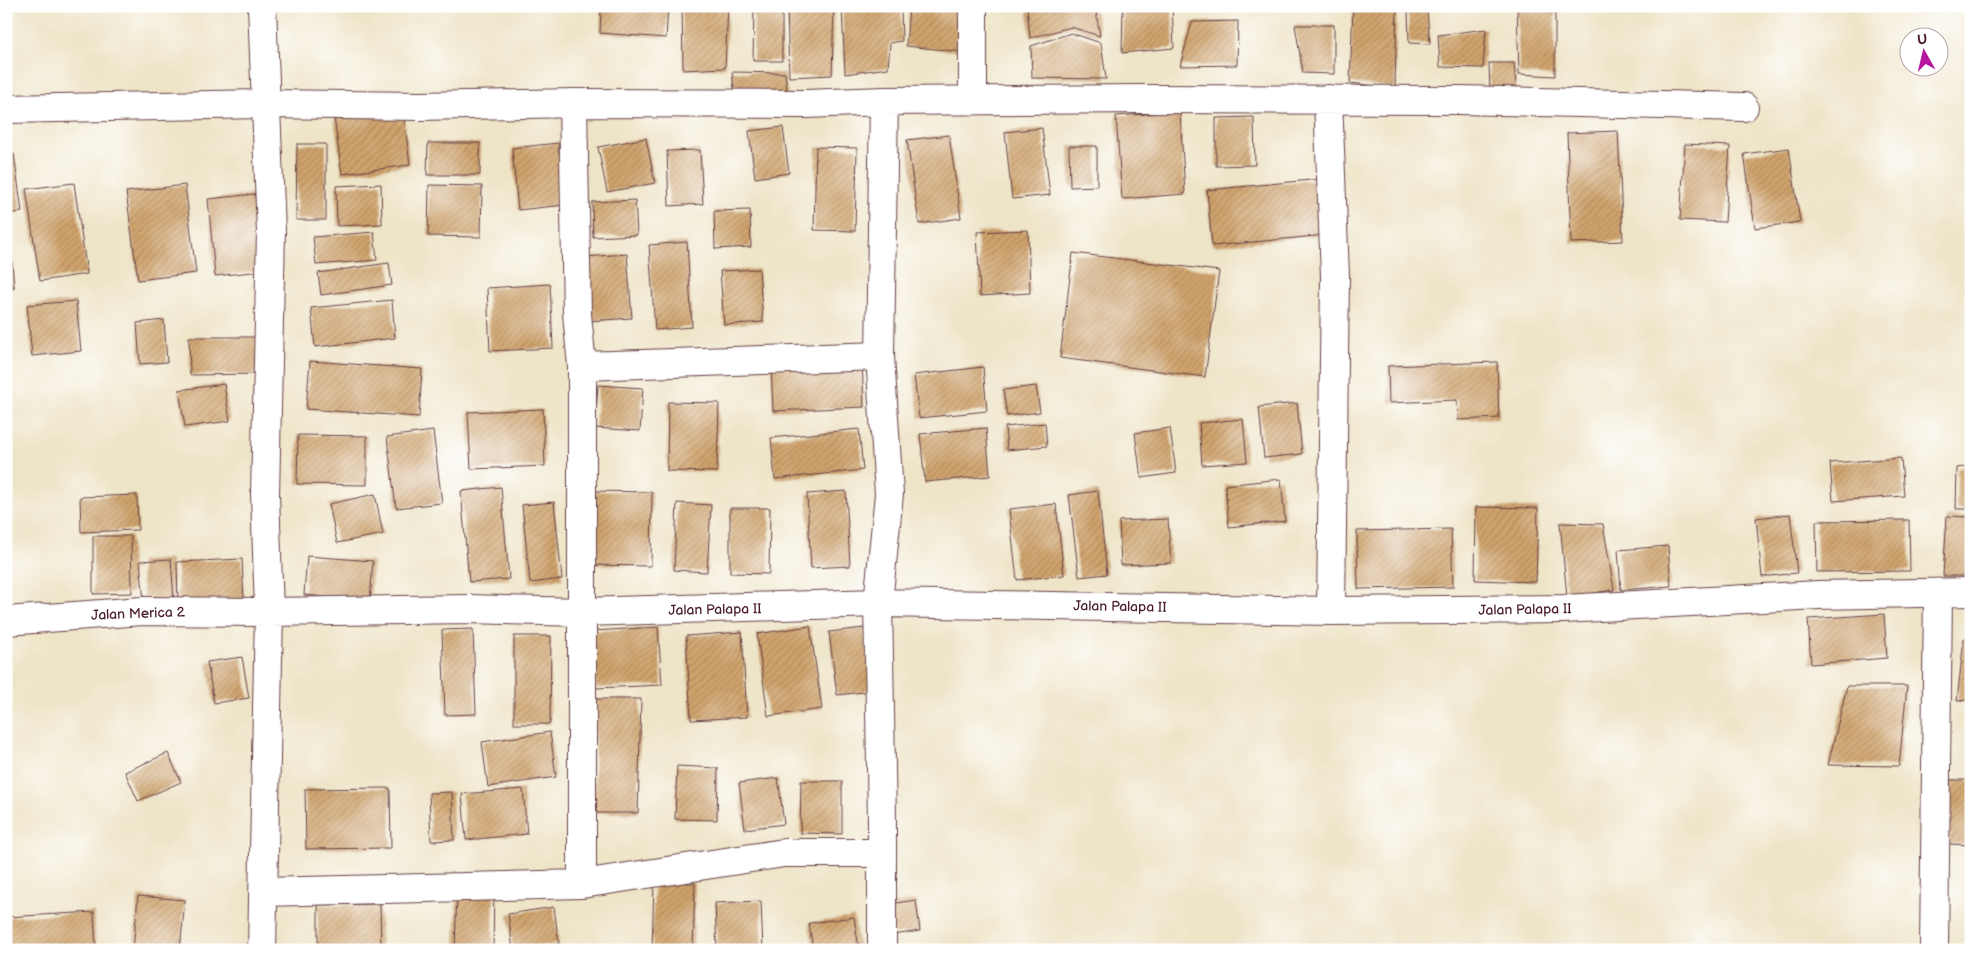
<svg xmlns="http://www.w3.org/2000/svg" width="1977" height="956" font-family="'Balsamiq Sans',sans-serif">
  <style>
    .building { fill: url(#building-hatch) }
    .lines { fill: none; stroke-linecap: round; stroke-linejoin: round }
    .minor-casing { stroke: #633d42; stroke-width: 30 }
    .minor { stroke: #fff; stroke-width: 28 }
    .labels { text-anchor: middle; stroke-width: 4; stroke-linejoin: round; paint-order: stroke }
    .street-label { font-size: 14px; fill: #4a1f2b; stroke: #fff }
  </style>
  <defs>
    <pattern id="building-hatch" width="6" height="6" patternUnits="userSpaceOnUse" patternTransform="scale(1.25)"><rect width="6" height="6" fill="#d0a46d"/><path d="M-1 1l2-2M0 6l6-6M5 7l2-2" fill="none" stroke="#ab855a"/></pattern>
  </defs>
  <rect width="100%" height="100%" fill="#fff"/>
  <filter id="ink" filterUnits="userSpaceOnUse"><feTurbulence type="fractalNoise" baseFrequency=".02" numOctaves="2"/><feDisplacementMap in="SourceGraphic" scale="10" xChannelSelector="R" yChannelSelector="G"/><feConvolveMatrix kernelMatrix="1 2 1 2 8 2 1 2 1" color-interpolation-filters="sRGB"/></filter>
  <filter id="wash" filterUnits="userSpaceOnUse"><feTurbulence type="fractalNoise" baseFrequency=".0096" numOctaves="4" result="noise"/><feDisplacementMap in="SourceGraphic" scale="20" xChannelSelector="R" yChannelSelector="G"/><feGaussianBlur stdDeviation="1.12" result="paint"/><feColorMatrix in="noise" values="0 0 0 0 0 0 0 0 0 0 0 0 0 0 0 0 0 1.4 0 .05"/><feComposite in="paint" operator="in"/></filter>
  <g filter="url(#wash)">
    <rect width="100%" height="100%" fill="#eee4c7"/>
    <g id="blocks">
      <path class="building" d="M601,6H668L666,38L600,33Z
        M682,6H728L725,68L683,70Z
        M754,6H782V61H753Z
        M787,6H834L832,75L789,77Z
        M842,6H901L902,41L890,43L888,68L845,74Z
        M909,6H961L964,52L906,46Z
        M1027,6H1095L1100,36L1071,27L1030,38Z
        M1123,6H1172L1174,48L1122,53Z
        M1353,6H1397L1395,88L1350,83Z
        M1517,6H1555V76L1519,74Z
        M1427,11L1430,44L1409,43L1408,12Z
        M1238,21L1237,65L1180,66L1192,22Z
        M1295,25H1334V74L1303,73Z
        M1486,29L1483,68L1440,67L1438,35Z
        M1071,33L1101,43L1106,79L1032,78L1031,46Z
        M1489,63H1514L1517,96L1490,95Z
        M732,72L785,73L788,99L735,97Z
        M403,108L410,165L342,174L334,117Z
        M1180,112L1185,194L1122,199L1116,116Z
        M1254,117L1255,165L1216,166V118Z
        M783,127L789,173L755,178L749,131Z
        M1042,128L1050,195L1012,199L1005,132Z
        M1618,131L1623,241L1571,243L1567,133Z
        M949,135L961,218L919,224L907,140Z
        M646,138L655,183L607,192L598,147Z
        M428,143H480V175H427Z
        M558,143L565,205L518,210L512,148Z
        M297,144H326V220H296Z
        M1685,144L1730,146L1725,222L1680,220Z
        M1069,146H1097V186L1070,187Z
        M816,147L857,148L855,231L814,230Z
        M1789,148L1800,222L1755,228L1744,154Z
        M700,150L703,204L669,206L667,151Z
        M14,154L22,212L6,214V155Z
        M1321,179L1326,235L1212,246L1207,190Z
        M74,183L87,274L40,281L26,189Z
        M381,184L382,224L337,226L336,186Z
        M185,185L196,273L138,280L126,192Z
        M429,185L482,186L481,237L428,236Z
        M255,194L262,271L215,276L208,199Z
        M635,200L637,235L593,237L592,202Z
        M750,210L751,247L715,249L714,211Z
        M1028,230L1030,293L980,296L977,232Z
        M374,232L377,260L316,265L313,237Z
        M687,242L692,327L655,330L649,245Z
        M6,249H11L14,288H6Z
        M1073,253L1219,271L1205,377L1060,358Z
        M627,254L632,318L589,321L584,257Z
        M389,263L392,285L321,295L318,273Z
        M759,269L763,322L724,325L720,271Z
        M550,284L553,348L490,351L487,288Z
        M392,300L395,338L315,347L311,308Z
        M76,301L81,351L32,356L27,305Z
        M164,320L167,362L140,364L137,323Z
        M189,337H258V374L190,375Z
        M862,360L864,407L773,411L771,364Z
        M310,361L422,369L419,417L306,409Z
        M1497,362L1499,418L1458,420L1457,400L1389,403L1388,366Z
        M983,367L987,411L919,418L914,375Z
        M224,384L230,421L185,427L179,390Z
        M598,385L643,388L640,431L595,428Z
        M1036,386L1040,412L1007,416L1003,390Z
        M668,402L719,403L717,472L667,471Z
        M1297,403L1302,454L1264,458L1259,407Z
        M543,409L545,466L471,469L468,412Z
        M1243,419L1247,462L1202,465L1199,423Z
        M1045,423L1047,446L1007,450L1005,427Z
        M986,428L990,476L925,482L920,434Z
        M1170,428L1176,473L1141,478L1135,433Z
        M859,429L863,470L775,479L771,438Z
        M433,431L442,503L396,508L387,437Z
        M298,435L367,436V485L297,484Z
        M1901,458L1904,496L1833,501L1830,463Z
        M1971,466V509H1956L1957,468Z
        M1281,479L1285,521L1229,527L1225,485Z
        M501,487L509,579L469,582L461,491Z
        M590,491L652,492L651,566L590,565Z
        M846,491L850,566L811,568L807,494Z
        M1098,491L1107,574L1079,577L1069,495Z
        M375,494L383,534L337,543L329,504Z
        M137,495L138,530L81,532L80,497Z
        M554,502L562,579L530,583L522,505Z
        M677,503L711,505L707,572L674,570Z
        M1056,504L1064,575L1017,580L1009,509Z
        M1476,507L1538,508L1536,582L1475,580Z
        M730,508H770L769,574L730,573Z
        M1790,514L1797,573L1762,577L1756,518Z
        M1947,516L1971,517V576H1943Z
        M1168,519L1171,563L1121,565L1119,521Z
        M1909,520L1910,571L1817,572L1816,521Z
        M1560,523L1603,524L1614,590L1567,597Z
        M1451,529L1453,587L1358,589L1357,531Z
        M93,536H131L132,593L93,594Z
        M1668,546L1671,586L1621,590L1618,550Z
        M307,556L373,561L370,601L304,595Z
        M171,559L174,600L144,602L140,561Z
        M242,559L244,601L178,603L177,562Z
        M1884,614L1887,658L1811,664L1808,619Z
        M810,626L822,709L768,716L757,634Z
        M658,627L662,685L596,688L593,631Z
        M864,628L872,691L837,695L829,632Z
        M473,629L476,714L445,715L442,630Z
        M742,632L747,717L691,720L686,636Z
        M514,636H551L550,724H514Z
        M1964,639H1971V700L1957,701Z
        M242,657L249,698L214,703L207,662Z
        M1847,686H1907L1899,766L1828,765Z
        M596,699H641L638,813H593Z
        M550,732L556,777L488,787L482,742Z
        M168,753L181,782L138,801L125,772Z
        M677,766L718,768L717,820L675,819Z
        M778,778L784,824L745,829L739,783Z
        M1948,780H1971V845L1949,844Z
        M801,781H842V834L800,833Z
        M390,788L391,848L306,849L305,789Z
        M523,789L527,834L466,840L462,794Z
        M452,792L454,840L431,841L429,793Z
        M654,882L695,883L693,950H652Z
        M457,889L494,890L493,950H455Z
        M138,896L185,900L180,950H133Z
        M916,900L920,931L893,935L889,904Z
        M761,901L763,950H717L715,903Z
        M380,904L381,950H318V905Z
        M554,907L559,944L513,950L508,914Z
        M94,912L96,950H6V917Z
        M854,917L859,949L813,950L809,923Z"/>
    </g>
  </g>
  <g filter="url(#ink)">
    <use href="#blocks" fill-opacity="0" stroke="#633d42" stroke-width="1"/>
    <g class="lines">
      <defs>
        <path id="minor" d="M1328,99L1335,276L1331,611
          M973,101V6
          M573,103L577,314L582,366V884
          M6,109L265,104L420,106L573,103L805,104L884,101L1144,99L1460,100L1744,107
          M582,366L880,356
          M6,621L142,611L269,612L468,609L583,612L878,603L1331,611L1564,609L1818,595L1971,592
          M263,892L582,884L784,853H882
          M262,950L269,612L265,494L271,232L262,6
          M882,950V821L878,603L889,494L880,356L884,101
          M1934,950L1938,593"/>
      </defs>
      <use href="#minor" class="minor-casing"/>
      <use href="#minor" class="minor"/>
    </g>
  </g>
  <g class="labels">
    <g class="street-label">
      <text transform="translate(1120 606) rotate(1)" y="5">Jalan Palapa II</text>
      <text transform="translate(715 609) rotate(-1)" y="5">Jalan Palapa II</text>
      <text transform="translate(1525 609) rotate(-1)" y="5">Jalan Palapa II</text>
      <text transform="translate(138 613) rotate(-2)" y="5">Jalan Merica 2</text>
    </g>
  </g>
  <rect width="1977" height="956" fill="none" stroke="#fff" stroke-width="25"/>
  <g transform="translate(1924 52) rotate(352)"><circle r="24" fill="#ffffff" stroke="#b7a5aa"/>
  <path d="M0-4L9 19L0 12L-9 19Z" fill="#b5179e"/>
  <text y="-8" font-size="14" font-weight="bold" text-anchor="middle" fill="#4a1f2b">U</text>
  </g>
</svg>
